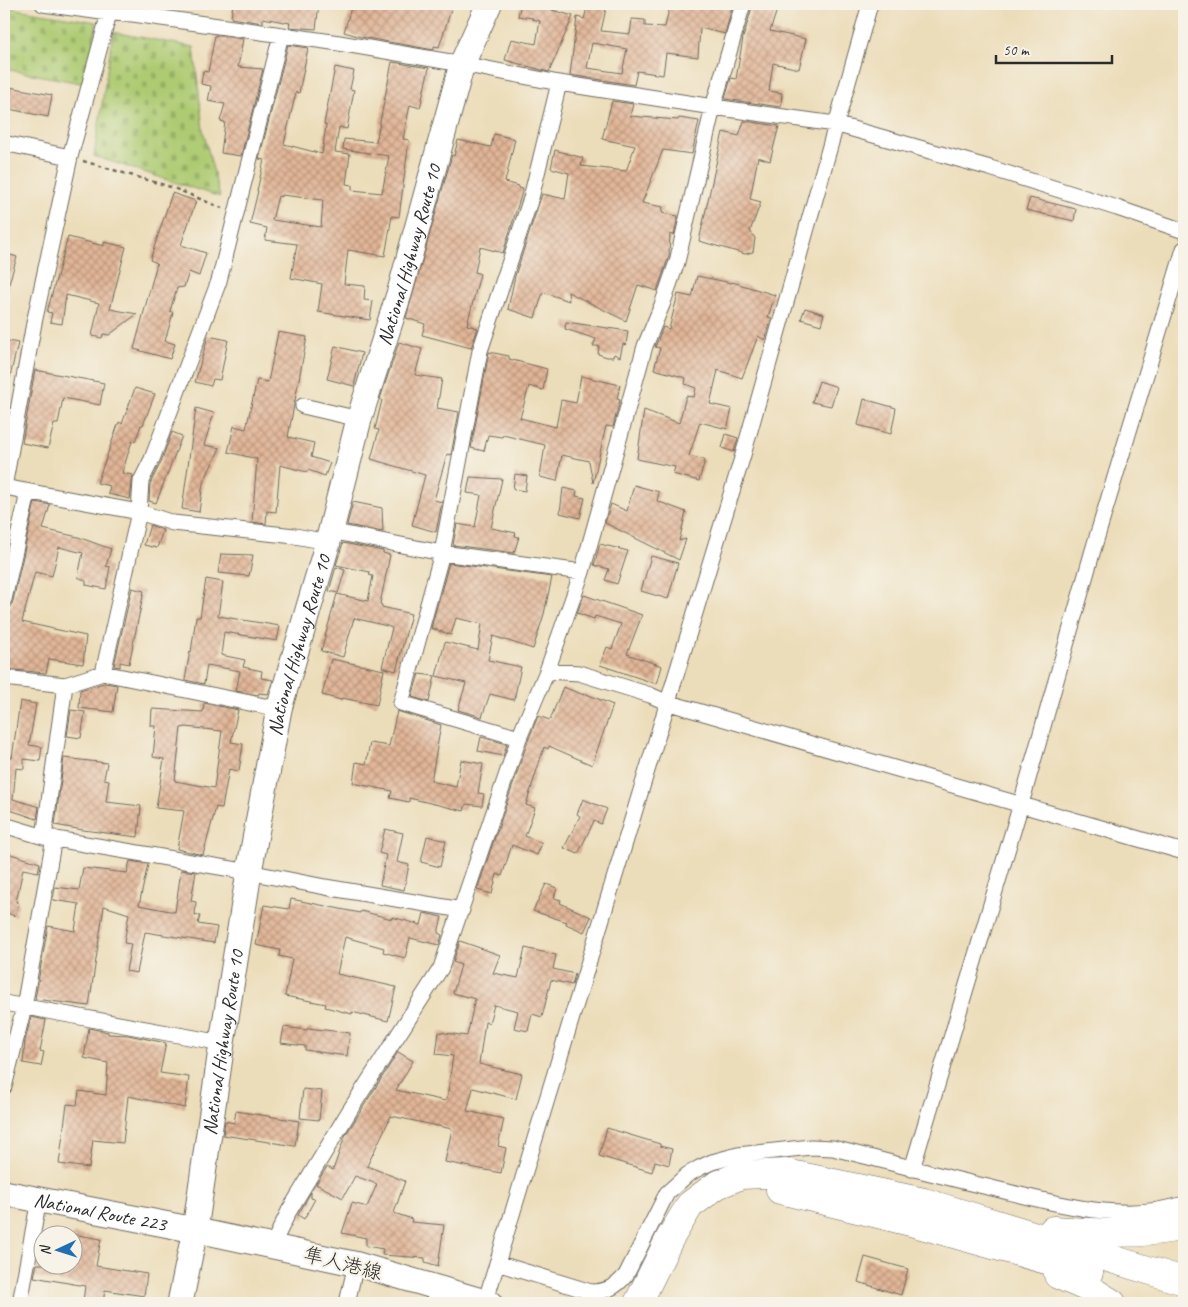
<svg xmlns="http://www.w3.org/2000/svg" width="1188" height="1307" font-family="Caveat,'Klee One',sans-serif">
  <style>
    .cemetery { fill: url(#cemetery-stones); stroke: #6c7b4e }
    .building { fill: url(#building-cross-hatch); fill-rule: evenodd }
    .lines { fill: none; stroke-linecap: round; stroke-linejoin: round }
    .minor-casing { stroke: #6f695d; stroke-width: 17 }
    .primary-casing { stroke: #6f695d; stroke-width: 26 }
    .trunk-casing { stroke: #6f695d; stroke-width: 27 }
    .motorway-casing { stroke: #6f695d; stroke-width: 29 }
    .path { stroke: #6f695d; stroke-width: 2.5; stroke-dasharray: 4 4; stroke-linecap: butt }
    .minor { stroke: #fff; stroke-width: 15 }
    .primary { stroke: #fff; stroke-width: 24 }
    .trunk { stroke: #fff; stroke-width: 25 }
    .motorway { stroke: #fff; stroke-width: 28 }
    .labels { text-anchor: middle; stroke-width: 4.5; stroke-linejoin: round; paint-order: stroke }
    .street-label { font-size: 20px; fill: #2b2b2b; stroke: #f7f3e8 }
  </style>
  <defs>
    <pattern id="cemetery-stones" width="16" height="16" patternUnits="userSpaceOnUse" patternTransform="scale(1.25)"><rect width="16" height="16" fill="#adcb72"/><path d="M2 7V4a2 2 0 0 1 4 0v3zM10 15v-3a2 2 0 0 1 4 0v3z" fill="#95ae63"/></pattern>
    <pattern id="building-cross-hatch" width="8" height="8" patternUnits="userSpaceOnUse" patternTransform="scale(1.25)"><rect width="8" height="8" fill="#e2b698"/><path d="M0 0l8 8M0 8l8-8" fill="none" stroke="#b7947c"/></pattern>
  </defs>
  <rect width="100%" height="100%" fill="#f7f3e8"/>
  <filter id="ink" filterUnits="userSpaceOnUse"><feTurbulence type="fractalNoise" baseFrequency=".02" numOctaves="2"/><feDisplacementMap in="SourceGraphic" scale="10" xChannelSelector="R" yChannelSelector="G"/><feConvolveMatrix kernelMatrix="1 2 1 2 8 2 1 2 1" color-interpolation-filters="sRGB"/></filter>
  <filter id="wash" filterUnits="userSpaceOnUse"><feTurbulence type="fractalNoise" baseFrequency=".0096" numOctaves="4" result="noise"/><feDisplacementMap in="SourceGraphic" scale="20" xChannelSelector="R" yChannelSelector="G"/><feGaussianBlur stdDeviation="1.12" result="paint"/><feColorMatrix in="noise" values="0 0 0 0 0 0 0 0 0 0 0 0 0 0 0 0 0 1.4 0 .05"/><feComposite in="paint" operator="in"/></filter>
  <g filter="url(#wash)">
    <rect width="100%" height="100%" fill="#ecddba"/>
    <path class="cemetery" d="M4,7L97,22L86,84L4,69Z
      M113,32L194,47L203,130L220,197L94,156Z"/>
    <g id="blocks">
      <path class="building" d="M233,4H319L316,29L289,27L290,23L263,18V23L231,18Z
        M352,4H453L439,47L434,46V50L361,37L344,32Z
        M521,4H554L552,10L573,16L549,72L505,60L511,39L536,44L540,21L532,19L533,18L518,16Z
        M588,4H607L601,31L630,34L632,19L645,20V26L665,27L670,4H715L732,8L725,34L700,28L698,57L666,53L663,75L637,71L634,85L570,75L577,17L584,19ZM592,43L627,49L622,73L587,68Z
        M753,4L777,10L770,31L806,39L799,69L773,63L769,91L782,93L781,107L725,99L731,78L736,79L743,38Z
        M215,35L243,39L238,67L263,69L241,156L221,153L225,122L220,121L225,104L208,101L211,86L201,84L203,71L208,72Z
        M288,45L308,48L299,93L296,92L284,144L322,154L326,125L324,124L335,67L354,71L350,89L354,90L347,129L339,127L335,152L350,154L346,184L352,185V190L382,193L389,156L343,149L344,139L376,142L392,62L429,68L420,108L410,105L403,139L409,140L399,217L392,216L385,256L348,250L344,284L365,286L364,300L373,301L370,320L318,312L322,284L291,278L297,244L265,240L267,228L250,224L258,191H257L264,160L259,159ZM282,195L323,200L321,227L272,220L278,196L282,197Z
        M4,86L52,95L48,117L4,108Z
        M612,101L633,104L630,116L678,120L679,118L699,121L692,154L663,150L642,203L663,207L662,213L678,216L674,235L670,234L669,256L657,291L638,285L626,321L568,292L569,301L543,292L535,318L508,309L515,276L542,194L565,199L569,173L551,168L555,150L583,158L581,166L626,171L635,146L602,139Z
        M744,121L779,126L770,161L758,157L750,199L761,202L750,231L755,238L753,252L745,254L699,241L723,132L739,136Z
        M494,134L515,139L505,182L519,186L518,188L523,189L503,253L480,247L475,272L480,274L467,325L478,328L471,348L422,335L425,324L406,318L452,155L454,156L458,140L491,147Z
        M172,193L196,201L181,245L206,253L199,276L189,272L184,287L177,288L170,311L173,313L165,341L175,344L170,359L134,349L157,263L150,260Z
        M1030,198L1076,209L1074,221L1026,210Z
        M68,237L104,246V242L126,247L110,309L137,314L109,335L103,334L102,338L92,336L99,303L66,295L62,324L50,322L52,313L47,312Z
        M4,253L17,257L7,290H4Z
        M697,276L732,283V282L775,295L768,317L772,318L765,340L758,336L742,378L718,370L710,404L732,409L727,429L700,422L689,456L705,460L699,481L673,474L675,467L637,459L644,410L679,423L686,396L694,397L696,388L685,384L686,378L654,369L660,348L655,347L663,327L669,329L678,294L692,297Z
        M805,308L824,314L821,325L801,319Z
        M566,322L628,331L626,345L623,344L620,357L614,354L613,357H607L598,354L599,346H593L596,339L565,329Z
        M278,332L307,337L288,437L314,443L311,457L330,463L325,476L308,470L307,472L280,465L276,512L267,511L266,524L252,522L257,459L228,452L234,426L246,429L257,380L268,382Z
        M208,336L228,340L220,380L213,379L211,386L195,382Z
        M4,340L18,343L9,381L4,380Z
        M399,342L422,349L415,375L442,379L437,408L459,412L451,455L447,454L434,500L442,502L436,532L412,525L425,475L371,459L379,430L375,429L382,400L380,399Z
        M335,346L362,353L354,386L327,379Z
        M489,352L509,356V359L547,369L543,390L529,386L520,418L556,427L561,400L576,403L581,376L620,385L617,399L620,400L613,427L606,426L593,483L589,461L562,455L557,481L540,477L545,445L503,435L502,437L488,435L484,451L471,448Z
        M35,370L104,383L100,405L63,398L58,424H54L48,448L22,443Z
        M819,381L837,387L831,406L812,402Z
        M135,388L155,394L143,425H141L135,442L132,441L122,473L133,475L130,499L108,494L110,486L97,483L119,422L122,424Z
        M864,399L896,408L891,434L858,425Z
        M196,408L214,413L204,445L220,448L203,483L199,512L182,509Z
        M172,432L182,436L156,503L149,501L150,484L161,462Z
        M726,434L738,438L734,452L722,448Z
        M515,474L527,476L525,491L513,489Z
        M470,477L502,479L491,528L516,533L515,536L519,537L514,553L453,545L457,524L475,527L481,495L467,493Z
        M634,485L659,492L657,501L686,512L679,541L686,539L679,560L605,523L611,504L627,511Z
        M563,488L577,491L576,496L585,498L580,518L560,513Z
        M35,502L50,505L43,529L78,537L111,549L106,566L110,567L106,589L86,585V581L78,577L83,553L59,547L52,576L35,572L22,622L86,636L83,664L49,659L46,673L4,669V617L6,608L11,606L13,601Z
        M353,502L382,508L383,532L347,525Z
        M150,525L163,530L157,548L144,545Z
        M343,543L383,551V553L390,555L380,604L382,605V607L411,614L396,671L382,667L392,628L387,626L354,618L343,657L321,651L337,594L368,601L373,576L369,575L370,572L336,565Z
        M600,544L628,551L617,584L605,580L609,569L594,565Z
        M221,554L253,555L249,576L218,573Z
        M651,556L678,563L668,599L641,591Z
        M449,563L552,577L544,614L533,649L493,636L488,660L521,667L514,700L490,694L482,717L458,710L466,683L436,676L445,642L478,650L482,624L456,618L451,635L431,628Z
        M336,567L345,570L338,593L329,591Z
        M206,579L223,582L218,616L280,626L277,641L224,632L221,655L245,660L243,667L262,671L261,678L273,680L268,694L259,693L258,695L236,691L240,671L207,665L204,684L185,680L190,651L191,652L196,617H200Z
        M132,588L144,591L129,664L120,662V667L114,666Z
        M584,595L642,615L627,654L662,666L657,684L600,665L607,647L612,649L621,624L595,616L594,619L577,613Z
        M331,659L384,670L377,705L342,698L341,700L322,695Z
        M419,674L435,676L429,702L412,697Z
        M104,683L117,685L113,712L79,708L80,690Z
        M563,687L584,695V693L613,705L592,765L549,746L548,749L544,747L526,805L535,808L525,836L542,843L537,855L512,845L502,876L497,874L492,894L477,890L528,741L538,716L550,720Z
        M20,701L36,704L29,745L42,747L40,761L24,759V769L16,768L13,799L39,807L37,819L4,808V757L12,758Z
        M204,703L238,710L231,742L243,744L239,771L229,769L222,808L216,807L203,855L177,849L184,811L156,808L164,759L153,757L156,726H151L152,709L203,712ZM186,727L222,731L214,788L175,781L181,728Z
        M71,710L85,712L81,738L67,736Z
        M397,711L441,725L431,781L456,787L461,760L483,764L478,793L484,794L482,806L466,804L464,811L409,798V802L390,798L392,791L353,783L356,762L366,764L370,743L389,746Z
        M481,737L507,744L503,756L478,751Z
        M64,758L107,763L104,779L109,780L106,802L141,806L138,837L83,830L55,825Z
        M583,799L607,809L601,824L594,821L578,854L564,848L580,816L577,814Z
        M385,829L403,833L397,862L409,865L404,890L380,885L386,855L379,853Z
        M427,836L446,841L440,867L421,862Z
        M4,852L40,863L38,872L23,869L16,902L19,903L15,916L4,912Z
        M130,861L148,864L139,905L175,912L181,870L196,872L191,901L196,902L195,915L200,916L198,924L217,927L214,943L145,932L137,973L126,971L131,944L124,943L129,914L104,906L89,1006L35,999L48,926L75,931L79,904L53,900L55,887L79,890L83,868L127,873Z
        M546,884L557,888L554,898L561,900L560,903L591,917L584,932L566,924L567,922L533,911Z
        M291,899L360,913L361,911L392,919V917L421,925L424,913L442,917L438,933L442,935L439,945L410,938L405,958L383,952L384,948L345,937L337,974L396,987L388,1021L352,1012V1014L325,1007L326,1004L285,996L292,959L279,956L280,950L256,945L264,905L289,909Z
        M460,941L500,955L493,973L518,978L525,948L556,955L553,969L575,974L572,985L551,980L542,1017L532,1014L528,1031L514,1028L518,1011L494,1005L489,1023L485,1022L479,1064L522,1074L516,1099L473,1088L467,1111L504,1119L498,1146L506,1148L501,1173L445,1162L452,1129L391,1116L367,1166L405,1181L394,1213L412,1219L411,1222L444,1225L438,1266L425,1262V1258L382,1255L383,1249L366,1246V1238L342,1233L352,1203L367,1207L377,1184L355,1176L343,1198L316,1184L327,1167L333,1170L345,1136L398,1052L413,1061L396,1090L445,1101L447,1098L453,1056L436,1054L439,1032L467,1036L475,999L453,993L461,965L453,962Z
        M31,1017L46,1020L40,1051L44,1052L41,1066L23,1063L25,1041Z
        M284,1027L307,1030L308,1028L350,1033L347,1056L305,1050V1046L281,1043Z
        M89,1028L108,1032V1034L128,1035L166,1043L160,1073L189,1077L185,1108L128,1096L123,1143L93,1140L89,1168L59,1164L67,1104L77,1105L79,1091L106,1095L108,1063L84,1058Z
        M303,1089L322,1091L319,1120L300,1118Z
        M236,1111L299,1121L295,1146L223,1135L225,1121L234,1123Z
        M607,1128L660,1144V1146L672,1149L669,1165L655,1161L652,1172L599,1156Z
        M311,1192V1198L315,1199L304,1219L298,1215Z
        M72,1234L101,1239L96,1266L147,1274L144,1296L105,1290L103,1303L83,1301L85,1286L34,1277L37,1264H72Z
        M865,1257L908,1269L901,1295L858,1282Z"/>
    </g>
  </g>
  <g filter="url(#ink)">
    <use href="#blocks" fill-opacity="0" stroke="#6f695d" stroke-width="1"/>
    <g class="lines">
      <defs>
        <path id="minor" d="M43,4L109,13L133,14L339,43L462,64L559,83L713,107L835,124L990,168L1117,208L1184,231
          M109,13L70,157L34,323L4,487L139,512L173,523L295,536L328,542
          M8,144L70,157
          M303,406L359,419
          M330,531L442,553L582,572
          M4,599L28,493
          M547,671L579,673L650,695L666,702L1184,852
          M103,673L279,709
          M4,678L65,685
          M519,738L401,703L442,553L480,351L531,198L559,83
          M4,825L44,837L249,872L325,887L462,910
          M44,837L65,685L103,673L139,512L141,481L152,459L219,281L281,35
          M4,1003L222,1043
          M4,1087L24,1007L54,838
          M912,1169L1021,804L1093,550L1184,249
          M272,1246L289,1211L350,1110L441,968L519,738L547,671L582,572L645,346L662,305L677,262L713,107L743,4
          M497,1263L591,1292C606,1292 616,1287 626,1275L667,1193L687,1175L699,1168L712,1162L738,1155L811,1147L833,1148C886,1161 939,1176 992,1188C1054,1203 1122,1224 1184,1204
          M20,1303L39,1199
          M347,1303L356,1264
          M485,1303L743,455L870,4"/>
        <path id="primary" d="M195,1230L356,1264L490,1303"/>
        <g id="trunk">
          <path id="s1" d="M4,1193L195,1230"/>
          <path id="s2" d="M180,1303L195,1230L222,1043L249,872L279,709L328,542L359,419L400,291L462,64L489,4"/>
        </g>
        <path id="motorway" d="M780,1190L918,1224L1089,1272
          M1053,1230C1098,1233 1141,1236 1184,1226
          M1058,1275L1088,1288L1112,1303
          M638,1303L670,1238L690,1205L717,1185L741,1175L786,1173L924,1202L1184,1281"/>
      </defs>
      <use href="#minor" class="minor-casing"/>
      <use href="#primary" class="primary-casing"/>
      <use href="#trunk" class="trunk-casing"/>
      <use href="#motorway" class="motorway-casing"/>
      <path class="path" d="M83,161L171,187L222,208"/>
      <use href="#minor" class="minor"/>
      <use href="#primary" class="primary"/>
      <use href="#trunk" class="trunk"/>
      <use href="#motorway" class="motorway"/>
    </g>
  </g>
  <g class="labels">
    <g class="street-label">
      <text dy="7" stroke="none"><textPath href="#s2" startOffset="1075">National Highway Route 10</textPath></text>
      <text dy="7" stroke="none"><textPath href="#s2" startOffset="669">National Highway Route 10</textPath></text>
      <text dy="7" stroke="none"><textPath href="#s2" startOffset="264">National Highway Route 10</textPath></text>
      <text dy="7" stroke="none"><textPath href="#s1" startOffset="98">National Route 223</textPath></text>
      <text transform="translate(343 1263) rotate(14)" y="7">隼人港線</text>
    </g>
  </g>
  <rect width="1188" height="1307" fill="none" stroke="#f7f3e8" stroke-width="20"/>
  <g transform="translate(58 1250) rotate(266)"><circle r="24" fill="#f7f3e8" stroke="#a5a39c"/>
  <path d="M0-4L9 19L0 12L-9 19Z" fill="#1f6fb2"/>
  <text y="-8" font-size="14" font-weight="bold" text-anchor="middle" fill="#2b2b2b">N</text>
  </g>
  <path d="M996 55v8h116v-8" fill="none" stroke="#2b2b2b" stroke-width="2.5"/>
  <text x="1003" y="55" font-size="15" fill="#2b2b2b" stroke="#f7f3e8" stroke-width="4" paint-order="stroke">50 m</text>
</svg>
